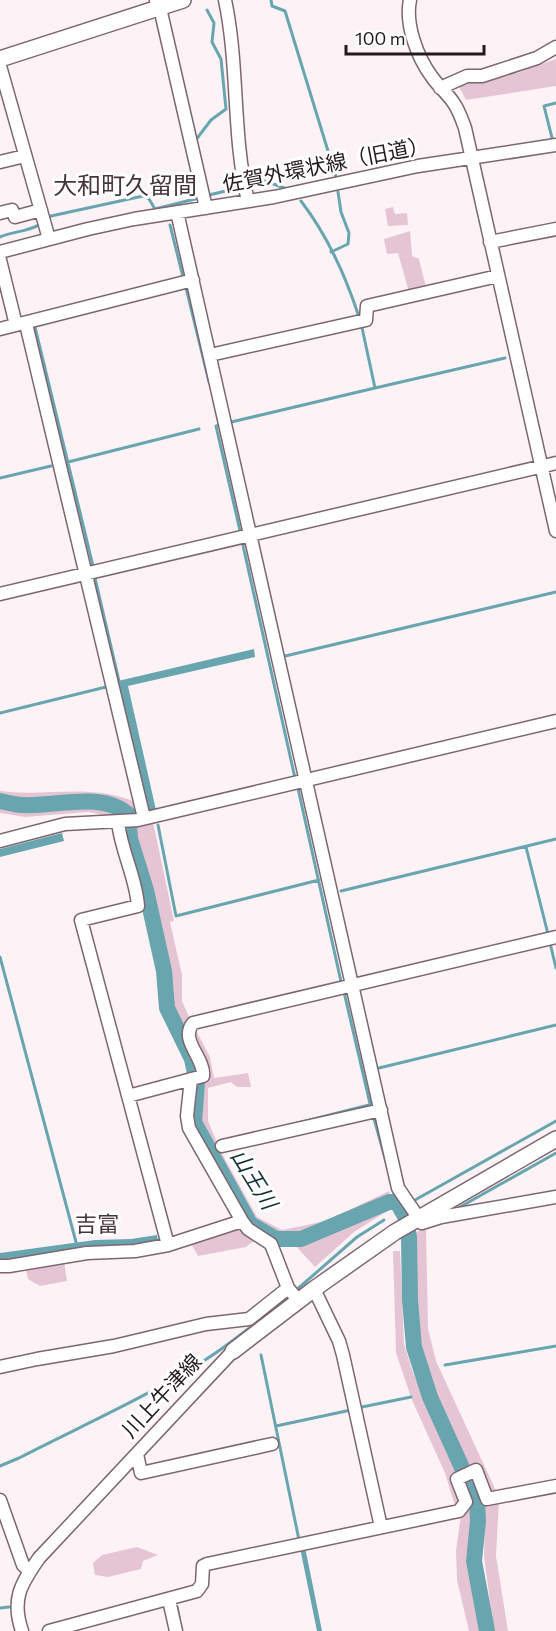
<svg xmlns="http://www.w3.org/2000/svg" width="556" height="1631" font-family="Commissioner,'Noto Sans JP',sans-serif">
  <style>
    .green { fill: #e5c5d3 }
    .water { fill: #69a5ae }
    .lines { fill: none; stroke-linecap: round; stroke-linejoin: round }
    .stream { stroke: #69a5ae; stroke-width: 3 }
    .river { stroke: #69a5ae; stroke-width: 16 }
    .minor-casing { stroke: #7c6770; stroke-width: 15 }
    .major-casing { stroke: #7c6770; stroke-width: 18 }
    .minor { stroke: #fff; stroke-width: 12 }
    .major { stroke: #fff; stroke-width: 15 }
    .labels { text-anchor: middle; stroke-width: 6; stroke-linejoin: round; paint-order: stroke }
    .street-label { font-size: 21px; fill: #241b1f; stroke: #fff }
    .water-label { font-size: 22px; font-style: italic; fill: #103034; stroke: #fff }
    .neighbourhood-label { font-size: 22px; fill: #47343c; stroke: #fff }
    .quarter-label { font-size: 24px; fill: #47343c; stroke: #fff }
  </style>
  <rect width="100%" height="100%" fill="#fdf3f7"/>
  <path class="green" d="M556,59V86L466,100L459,87L467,81L512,69L517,73Z
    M393,207L395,214L407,213L408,225L388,226L385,209Z
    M410,231L412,256L419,259L426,287L409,292L398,253L387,254L384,239Z
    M0,791C46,797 91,783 135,802L139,813L133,814L120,802L87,797L25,801L0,797Z
    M94,804L116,810L123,817L108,819L105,815L88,812L25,817L0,813V806L23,809Z
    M153,822L174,921L170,922L182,975V1001L190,1019L210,1057L214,1078L248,1073L251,1087H237L231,1082L208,1088V1121L221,1152L257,1217L282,1230L326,1221L389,1191L391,1198L311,1231L279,1236L253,1221L196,1122L200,1087V1069L170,1005L168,971L150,886L134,838V824Z
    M387,1206L392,1208L354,1232L315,1267L294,1244L331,1234Z
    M239,1227L255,1240L246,1247L198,1256L190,1242Z
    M426,1228L428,1329L436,1361L496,1491L499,1501L496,1556L508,1631H494L484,1556L485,1518L482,1498L439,1404L422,1355L418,1334L415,1233Z
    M393,1251H400L404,1344L412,1370L470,1504L472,1518L466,1560L480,1631H469L457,1580L456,1551L461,1515L456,1509L445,1473L412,1400L396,1353Z
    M64,1262L67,1281L40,1286L28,1279L26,1270Z
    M137,1547L158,1555L143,1561L141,1569L108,1577L95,1575L93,1563L102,1555Z"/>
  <path class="water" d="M254,649L255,657L128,686L156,810L149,811L118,681Z
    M62,833L64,841L0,857V849Z
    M157,1235L158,1241L132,1247H95L0,1260V1253L95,1240L131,1239Z
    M305,1547L322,1631H317L300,1548Z"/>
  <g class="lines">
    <path class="stream" d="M271,0L272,6L285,11L336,177
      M552,138L544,106L556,103
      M195,141L211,120L226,109L221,59L212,42L214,23L207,10
      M248,184L260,179L287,189
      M205,196L242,187
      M301,201C327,235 346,277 359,317
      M46,220L51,216L143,196L149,199L155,209L199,198
      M170,225L183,277
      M0,237C13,231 29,232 40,224
      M331,252L348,244L349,233L341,212L338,192
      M186,288L209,382
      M35,327L93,566
      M375,388L505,358
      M227,423L375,388L361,323
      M221,425L216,426L241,535
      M68,462L199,429
      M0,478L51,466
      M242,541L295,778
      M95,578L119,681
      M281,657L556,592
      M0,713L106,687
      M297,784L342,986
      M158,825L176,916L319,880
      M526,847L548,934
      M341,891L556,839
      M550,943L556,968
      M0,957L76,1242
      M344,992L371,1108
      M379,1068L556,1025
      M373,1115L388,1169
      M294,1124L369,1105
      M393,1190L397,1202
      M415,1200L556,1121
      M460,1207L556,1153
      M294,1292L357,1237L384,1220
      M261,1355L299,1540
      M445,1365L556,1346
      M357,1408L411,1397
      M276,1426L351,1410
      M0,1466L19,1458C81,1426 147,1397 205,1360C235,1341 262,1318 289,1296
      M177,1607L179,1617
      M0,1608L9,1607"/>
    <path class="river" d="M0,801C8,803 15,805 23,805C57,807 100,791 128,814L130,839L146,890L164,971L167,1008L192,1059L197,1083L194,1122L250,1224L276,1239H301L389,1202H397L406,1218L409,1238L410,1300L414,1347L430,1397L477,1501L478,1521L474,1561L487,1631"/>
    <defs>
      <path id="minor" d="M156,0L160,8L206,208
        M225,0C239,66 232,135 248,201
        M410,0C405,24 417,57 432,77C438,86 447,93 453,102C459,110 462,120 465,128L556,531
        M0,66L49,239
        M440,88L467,76H482L537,58L556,47
        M0,162L25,156
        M177,212L398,1188L422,1223L441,1217L556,1197
        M0,213L12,210L15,217L41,210
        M490,242L556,229
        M0,252L88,229L134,219L274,197L418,166L556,145
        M0,260L16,325
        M26,324L144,818
        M0,329L193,280
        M210,355L366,320L367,306L498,276
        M0,594L556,463
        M118,822C121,851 136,877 138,906L81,920L168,1245
        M0,841L65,824L138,820L556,721
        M191,1079L187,1116L189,1128L242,1221
        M128,1096L203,1076C205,1058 179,1040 193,1023L556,937
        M222,1146L381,1110
        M0,1266H9L87,1253L135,1251L168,1245L242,1221L248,1229L271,1244L288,1288L298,1300
        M314,1289L339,1341L343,1355L381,1527
        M0,1367L37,1359L114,1346L206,1324L249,1319L288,1288
        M137,1454L141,1473L272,1444
        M0,1500L23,1565L29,1571
        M169,1600L176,1631
        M22,1631C11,1599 21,1584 39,1558L233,1351
        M49,1631L197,1591L202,1584L203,1566L207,1564L459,1511L466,1502L457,1479L476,1470L487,1499L556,1486"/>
      <path id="major" d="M0,59L183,0
        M233,1351L314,1289L395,1232L556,1139"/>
    </defs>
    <use href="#minor" class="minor-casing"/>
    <use href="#major" class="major-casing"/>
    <use href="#minor" class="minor"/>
    <use href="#major" class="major"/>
  </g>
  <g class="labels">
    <g class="street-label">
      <text transform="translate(326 165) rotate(-11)" y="7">佐賀外環状線（旧道）</text>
      <text transform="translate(162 1396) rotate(-47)" y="7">川上牛津線</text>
    </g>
    <g class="water-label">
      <text transform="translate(254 1179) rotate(58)" y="8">山王川</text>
    </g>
    <g class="neighbourhood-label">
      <text x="97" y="1232">吉富</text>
    </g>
    <g class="quarter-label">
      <text x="125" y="194">大和町久留間</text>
    </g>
  </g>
  <path d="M346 45v9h138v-9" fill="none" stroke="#241b1f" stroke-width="3"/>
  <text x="355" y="45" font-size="18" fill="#241b1f" stroke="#ffffff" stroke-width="4.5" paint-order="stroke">100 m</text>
</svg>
